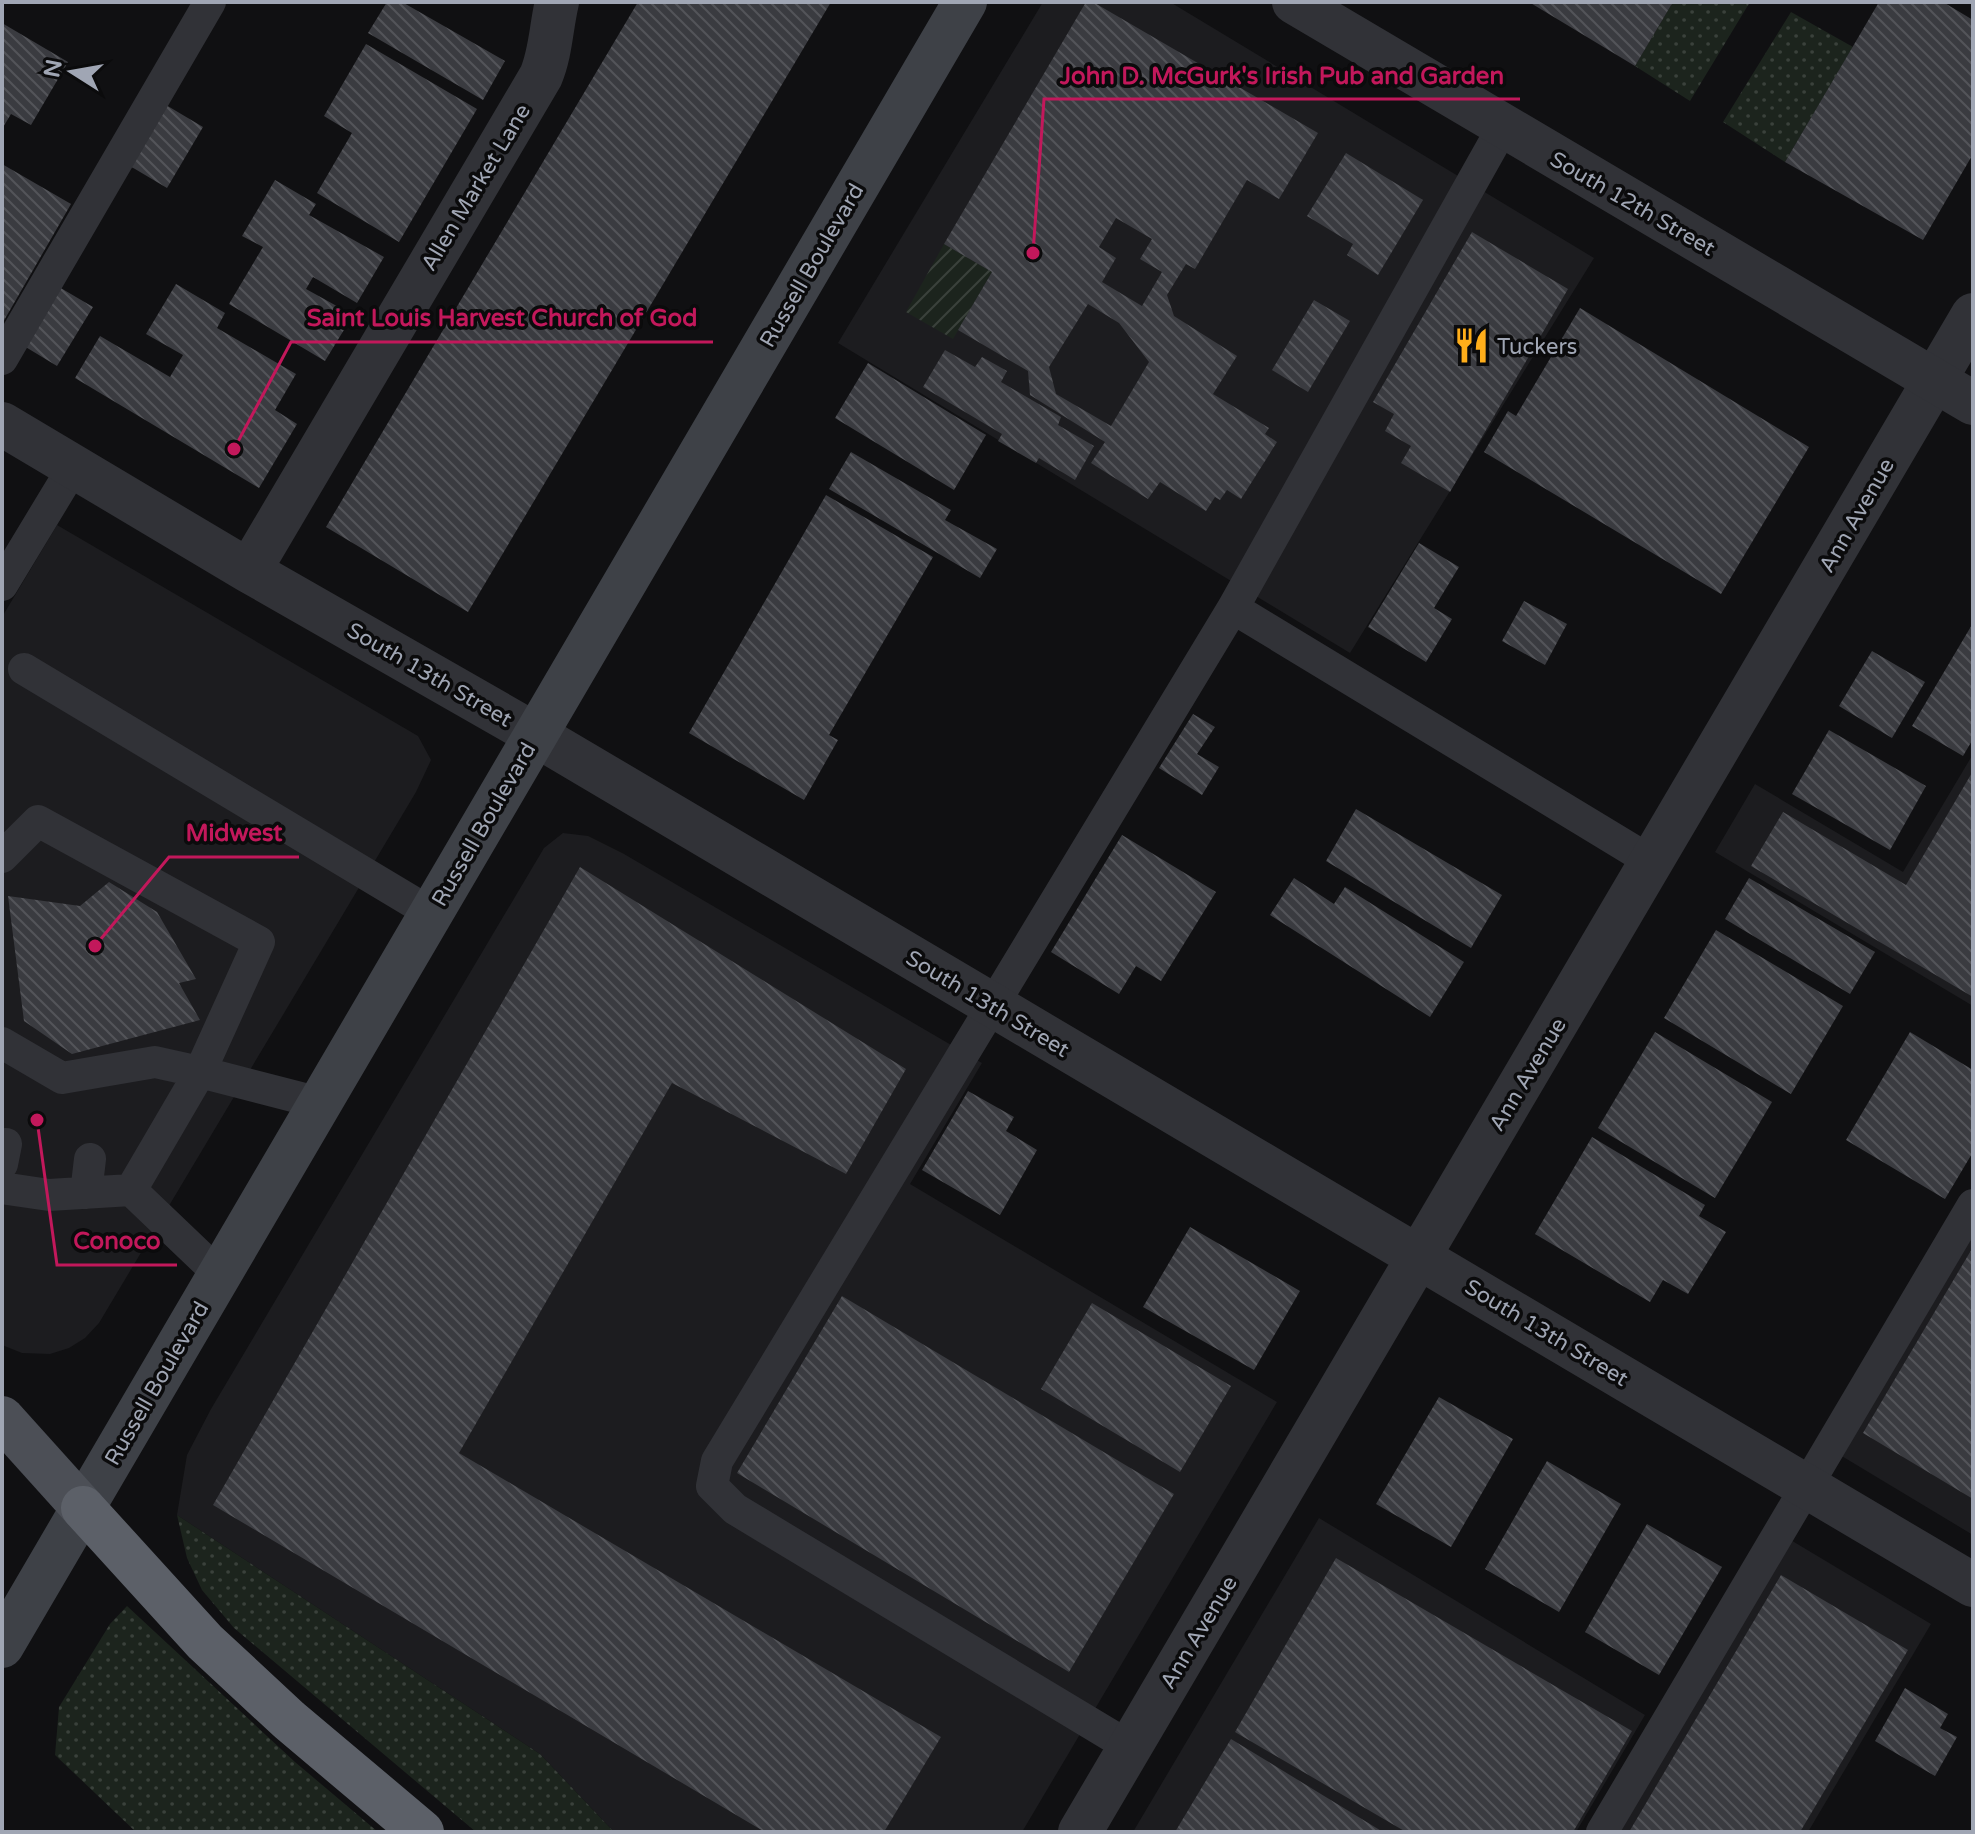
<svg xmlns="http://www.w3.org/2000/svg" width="1975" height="1834" font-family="'Varela Round',sans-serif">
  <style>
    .built { fill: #1c1c1f }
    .grass { fill: url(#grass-dots) }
    .garden { fill: url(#garden-furrows) }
    .building { fill: url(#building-back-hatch); fill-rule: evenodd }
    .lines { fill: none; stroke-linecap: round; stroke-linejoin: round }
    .service { stroke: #313237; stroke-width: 32 }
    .minor { stroke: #313237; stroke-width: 44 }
    .tertiary { stroke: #313237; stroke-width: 44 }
    .secondary { stroke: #3e4147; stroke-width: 44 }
    .primary { stroke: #4c4f56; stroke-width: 44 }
    .motorway { stroke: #5c6068; stroke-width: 44 }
    .labels { text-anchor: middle; stroke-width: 7; stroke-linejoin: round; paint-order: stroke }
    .street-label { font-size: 22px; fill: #a0a6b4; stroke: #0b0b0c }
    .poi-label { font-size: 22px; fill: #a0a6b4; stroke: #0b0b0c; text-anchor: start }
    .leader { fill: none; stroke: #c2185b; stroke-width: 3 }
    .callout-dot { fill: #c2185b; stroke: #0b0b0c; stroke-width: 3 }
    .callout-label { font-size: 24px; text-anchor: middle; font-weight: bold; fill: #c2185b; stroke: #0b0b0c; stroke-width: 7; stroke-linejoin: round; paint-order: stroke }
  </style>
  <defs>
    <pattern id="grass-dots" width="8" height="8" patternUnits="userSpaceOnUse" patternTransform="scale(2)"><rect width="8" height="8" fill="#1c241d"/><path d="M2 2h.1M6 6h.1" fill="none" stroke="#3a413b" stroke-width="1.8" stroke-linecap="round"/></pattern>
    <pattern id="garden-furrows" width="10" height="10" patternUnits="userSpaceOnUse" patternTransform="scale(2)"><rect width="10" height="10" fill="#1c241d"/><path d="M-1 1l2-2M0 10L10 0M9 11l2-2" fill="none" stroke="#3a413b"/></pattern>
    <pattern id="building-back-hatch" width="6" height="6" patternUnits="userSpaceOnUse" patternTransform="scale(2)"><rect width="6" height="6" fill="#3a3b40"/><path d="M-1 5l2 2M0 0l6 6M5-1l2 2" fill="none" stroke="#535459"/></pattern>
  </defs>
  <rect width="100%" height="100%" fill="#101012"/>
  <path class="built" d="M1043,2H1170L1594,258L1350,653L838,343Z
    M57,525L418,736L431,760L416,792L99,1323L85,1338L69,1348L50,1354L22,1353L2,1345V617Z
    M1973,754V1006L1715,852L1755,784L1903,872Z
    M563,833L588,836L624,854L982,1063L910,1184L1277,1402L1022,1832H614L540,1754L177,1515L187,1455L211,1409L544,848Z
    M1973,1231V1535L1840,1455Z
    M1319,1518L1645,1715L1576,1832H1133Z
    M1789,1539L1931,1624L1808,1832H1616Z"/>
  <path class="grass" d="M1673,2H1750L1690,101L1635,66Z
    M1791,12L1853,47L1785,162L1723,122Z
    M177,1515L540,1754L614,1832H476L234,1628L202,1590L187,1558Z
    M127,1606L295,1762L378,1832H136L55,1755L59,1707L110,1624Z"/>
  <path class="garden" d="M944,244L992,272L953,339L906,312Z"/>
  <path class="building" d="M387,2H402L505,61L483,100L368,33Z
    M638,2H831L468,612L326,527Z
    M1086,2H1093L1318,133L1279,199L1247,180L1195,269L1186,264L1167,295L1174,316L1237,356L1213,394L1269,428L1265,434L1277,442L1241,499L1227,490L1220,500L1215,497L1206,511L1160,482L1148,499L1091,463L1105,442L1030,395L1028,371L958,330L992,272L944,244ZM1116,218L1152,239L1140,259L1162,272L1142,306L1102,282L1116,258L1099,247ZM1088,304L1119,323L1149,362L1111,426L1056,394L1049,367Z
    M1529,2H1673L1635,66Z
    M1879,2H1943L1973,20V154L1923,240L1785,162Z
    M2,23L68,62L31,125L11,114L2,129Z
    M366,44L477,109L399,242L317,193L352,133L324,116Z
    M166,105L203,127L167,188L130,166Z
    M1346,153L1423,200L1378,275L1347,255L1353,244L1307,216Z
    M2,164L71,204L2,324Z
    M275,180L316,204L309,215L384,257L357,303L313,277L306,289L353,315L325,361L229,304L263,247L242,236Z
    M1472,232L1568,289L1450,492L1401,463L1411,446L1385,431L1394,414L1373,402Z
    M176,284L225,313L217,328L296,374L275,410L297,424L259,488L75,378L100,336L170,377L183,355L146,334Z
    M59,287L93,307L57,366L24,346Z
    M1314,300L1350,321L1308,392L1272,370Z
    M1580,308L1809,447L1721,594L1484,452L1508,411L1516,416Z
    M945,350L975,367L982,357L1007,371L1001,382L1061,417L1058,425L1094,446L1075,480L1039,458L1036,463L998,441L1002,434L923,387Z
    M868,363L986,435L954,490L835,418Z
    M851,452L951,510L945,520L997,549L980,578L829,489Z
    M826,495L933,557L829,735L838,740L804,800L689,733Z
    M1419,543L1459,567L1434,608L1452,619L1426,662L1368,627Z
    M1524,601L1567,624L1545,665L1502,641Z
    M1973,623V739L1963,756L1912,726Z
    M1872,651L1925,682L1892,738L1839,706Z
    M1193,714L1215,727L1197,754L1219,767L1202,795L1159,768Z
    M1829,730L1926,786L1890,850L1792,794Z
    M1973,771V997L1751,866L1783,812L1906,885Z
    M1356,809L1502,895L1471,948L1326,861Z
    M1122,835L1216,892L1161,981L1136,966L1119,994L1051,952Z
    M580,867L906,1069L846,1174L672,1083L459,1453L941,1737L884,1832H765L213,1505Z
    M1294,878L1334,904L1345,887L1464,962L1430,1017L1270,915Z
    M1749,878L1875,952L1850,994L1725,919Z
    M109,882L157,912L196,979L179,983L200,1020L72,1054L24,1021L8,896L80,906Z
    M1716,930L1843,1006L1791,1094L1664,1018Z
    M1655,1032L1772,1102L1715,1198L1598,1128Z
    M1910,1032L1973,1070V1152L1945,1199L1846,1140Z
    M968,1091L1014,1117L1006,1131L1037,1150L1000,1215L922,1170Z
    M1592,1137L1705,1205L1699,1216L1726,1232L1688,1294L1663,1280L1650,1302L1535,1234Z
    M1190,1227L1300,1291L1254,1370L1143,1307Z
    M1973,1247V1499L1863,1433Z
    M842,1296L1174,1494L1069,1672L737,1473Z
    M1092,1303L1231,1386L1180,1472L1041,1389Z
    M1439,1397L1513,1439L1451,1547L1376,1504Z
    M1547,1461L1621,1504L1559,1612L1485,1569Z
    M1647,1524L1722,1567L1659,1675L1585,1632Z
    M1336,1558L1632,1731L1573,1832H1406L1235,1732Z
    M1781,1575L1908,1650L1800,1832H1629Z
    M1905,1688L1948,1714L1940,1728L1957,1737L1935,1776L1875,1741Z
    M1231,1739L1383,1832H1175Z"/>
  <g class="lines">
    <path class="service" d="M2,359L210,2
      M2,585L74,466
      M1233,608L1652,862
      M24,669L431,913
      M2,857L38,821L259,942L200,1072L155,1062L62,1078L2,1043
      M2,1164L6,1144
      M2,1188L49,1195L131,1190
      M86,1193L90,1159
      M220,1275L131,1190L200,1072L320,1103
      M1130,1747L735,1509L712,1486L717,1461L1233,608L1503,127
      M1602,1832L1973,1205"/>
    <path class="minor" d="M2,424L249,571L536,735L1973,1585
      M249,571L541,76C551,52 551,27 557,2
      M1080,1832L1973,315"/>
    <path class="tertiary" d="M1294,2L1973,403"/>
    <path class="secondary" d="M2,1646L965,2"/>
    <path class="primary" d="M2,1418L83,1508"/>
    <path class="motorway" d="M83,1508L205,1642L289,1720L422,1832"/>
  </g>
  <defs>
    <symbol id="restaurant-bare" viewBox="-9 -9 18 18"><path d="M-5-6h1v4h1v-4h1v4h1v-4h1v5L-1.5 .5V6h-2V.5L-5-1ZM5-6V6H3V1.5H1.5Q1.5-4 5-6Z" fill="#ffae1a" stroke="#0b0b0c" stroke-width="2.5" paint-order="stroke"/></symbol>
  </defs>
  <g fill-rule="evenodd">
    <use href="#restaurant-bare" x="1446" y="320" width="51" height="51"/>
  </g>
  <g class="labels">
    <g class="street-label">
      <text transform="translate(475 187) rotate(-59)" y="8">Allen Market Lane</text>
      <text transform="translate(1633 203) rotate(30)" y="8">South 12th Street</text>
      <text transform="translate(811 265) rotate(-60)" y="8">Russell Boulevard</text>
      <text transform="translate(1856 515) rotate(-60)" y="8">Ann Avenue</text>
      <text transform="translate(430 674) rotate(30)" y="8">South 13th Street</text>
      <text transform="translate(483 824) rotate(-60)" y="8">Russell Boulevard</text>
      <text transform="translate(988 1003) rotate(31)" y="8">South 13th Street</text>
      <text transform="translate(1527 1074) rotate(-59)" y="8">Ann Avenue</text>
      <text transform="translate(1547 1332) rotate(31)" y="8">South 13th Street</text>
      <text transform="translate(156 1383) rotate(-60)" y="8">Russell Boulevard</text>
      <text transform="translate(1198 1632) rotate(-59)" y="8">Ann Avenue</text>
    </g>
    <g class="poi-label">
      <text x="1497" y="354">Tuckers</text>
    </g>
  </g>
  <path class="leader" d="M1033 253L1044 99H1520M234 449L291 342H713M95 946L169 857H299M37 1120L57 1265H177"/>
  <g class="callout-dot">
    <circle cx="1033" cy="253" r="8"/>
    <circle cx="234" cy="449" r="8"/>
    <circle cx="95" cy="946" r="8"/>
    <circle cx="37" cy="1120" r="8"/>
  </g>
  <g class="callout-label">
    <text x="1282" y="84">John D. McGurk's Irish Pub and Garden</text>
    <text x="502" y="326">Saint Louis Harvest Church of God</text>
    <text x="234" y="841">Midwest</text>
    <text x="117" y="1249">Conoco</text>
  </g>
  <rect width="1975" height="1834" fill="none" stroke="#a0a6b4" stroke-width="8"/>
  <g transform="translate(72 72) rotate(281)" stroke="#0b0b0c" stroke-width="6" paint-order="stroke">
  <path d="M0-6L14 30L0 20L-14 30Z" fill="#a0a6b4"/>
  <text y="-12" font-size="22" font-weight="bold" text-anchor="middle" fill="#a0a6b4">N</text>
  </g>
</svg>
